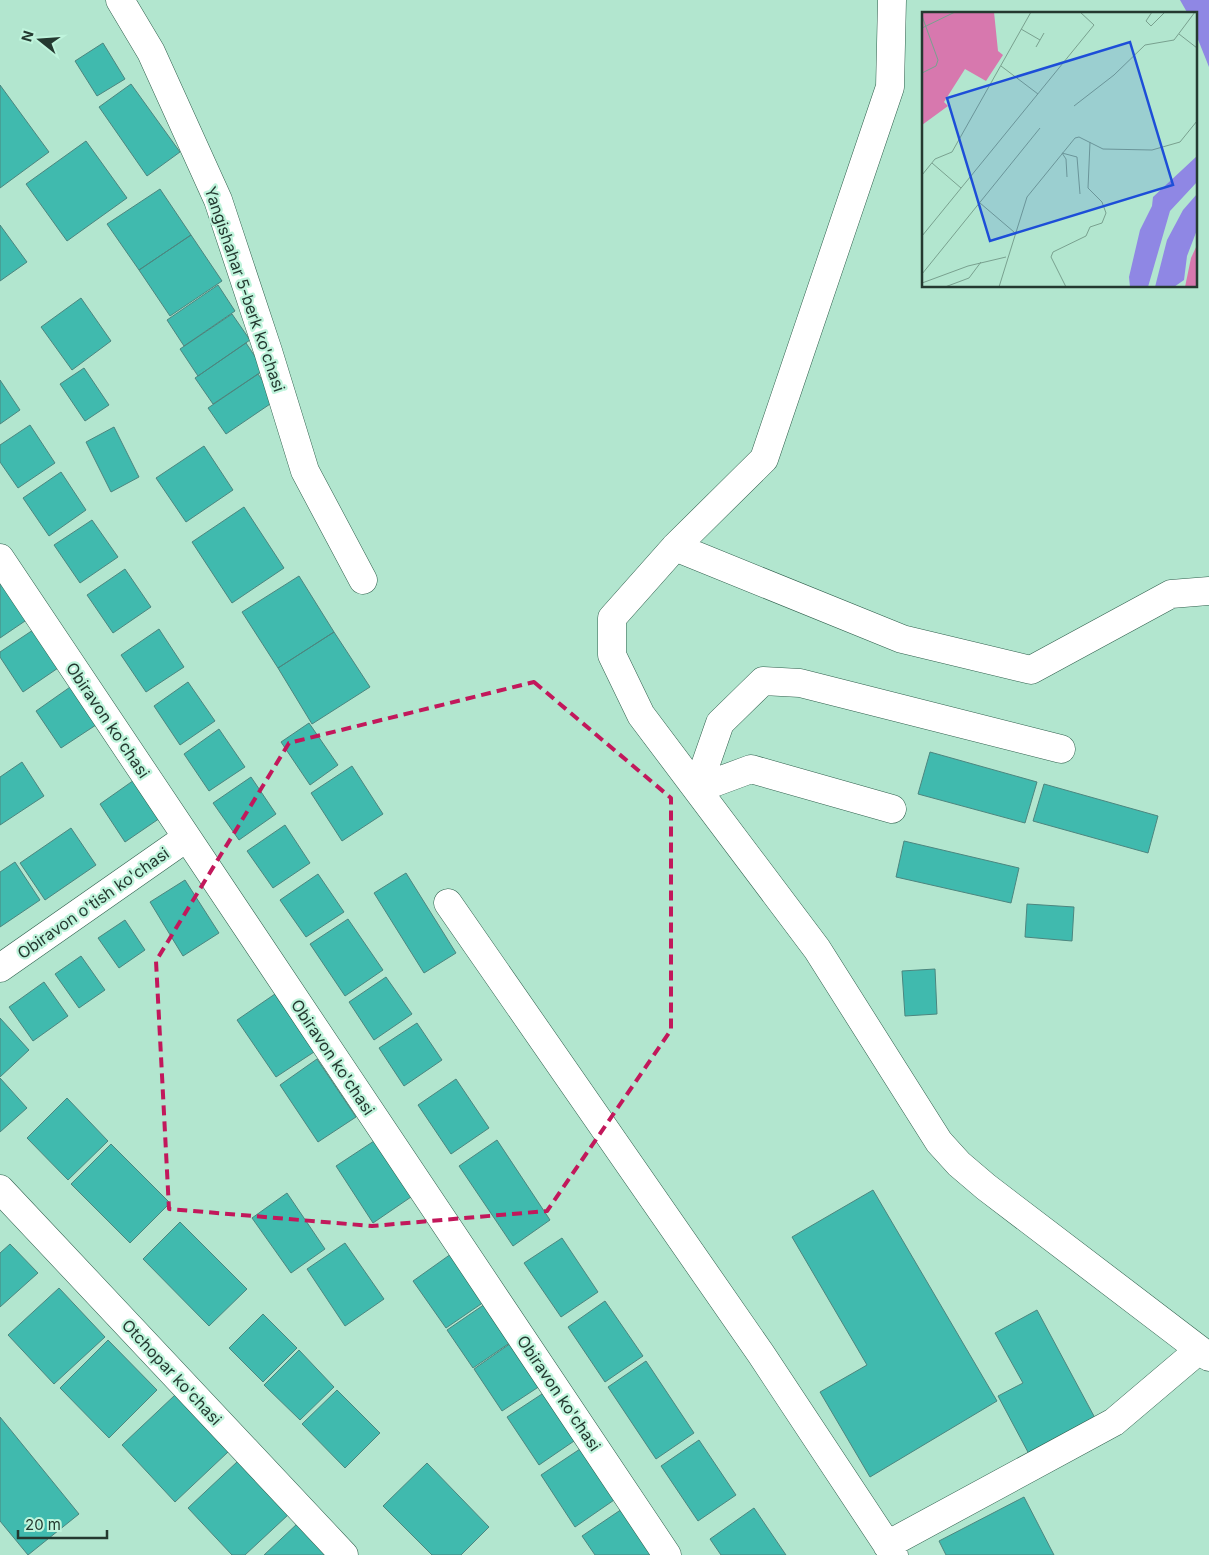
<svg xmlns="http://www.w3.org/2000/svg" width="1209" height="1555" font-family="Inter,sans-serif">
  <style>
    .water { fill: #8f87e4 }
    .building { fill: #40baae; stroke: #4c867f }
    .lines { fill: none; stroke-linecap: round; stroke-linejoin: round }
    .minor-casing { stroke: #2f5f4c; stroke-width: 29 }
    .minor { stroke: #fff; stroke-width: 28 }
    .marked { fill: none; stroke: #c2185b; stroke-width: 4; stroke-dasharray: 10 6; stroke-linejoin: round }
    .labels { text-anchor: middle; stroke-width: 4.5; stroke-linejoin: round; paint-order: stroke }
    .street-label { font-size: 16px; fill: #243930; stroke: #bff4dc }
    .inset-road { fill: none; stroke: #79a18f; stroke-width: 1 }
    .view { fill: #1d4ed8; fill-opacity: 0.15; stroke: #1d4ed8; stroke-width: 2.5 }
    .inset-edge { fill: none; stroke: #243930; stroke-width: 2.5 }
  </style>
  <rect width="100%" height="100%" fill="#b2e6cf"/>
  <path class="water" d="M1180,0H1209V67L1195,32V14H1188Z"/>
  <path class="building" d="M103,43L125,79L97,96L75,61Z
    M131,84L180,152L147,176L99,107Z
    M0,85L49,152L0,188Z
    M86,141L127,198L67,241L26,184Z
    M160,189L191,235L139,270L107,224Z
    M0,225L27,262L0,281Z
    M191,235L222,281L170,316L139,270Z
    M218,285L235,311L184,346L167,320Z
    M81,298L111,341L72,370L41,327Z
    M232,314L250,340L198,376L180,349Z
    M246,343L264,370L213,404L195,378Z
    M84,368L109,405L85,421L60,384Z
    M258,374L276,400L226,434L208,408Z
    M0,380L20,410L0,424Z
    M30,425L55,463L18,488L0,462V445Z
    M114,427L139,477L111,492L86,442Z
    M204,446L233,490L186,522L156,478Z
    M61,472L86,510L49,536L23,498Z
    M244,507L284,568L232,603L192,542Z
    M92,520L118,557L80,583L54,545Z
    M125,569L151,607L113,633L87,595Z
    M299,576L334,632L278,668L242,612Z
    M0,578L28,619L0,638Z
    M36,628L61,666L23,692L0,657V652Z
    M159,629L184,667L146,692L121,655Z
    M334,632L370,687L312,724L278,668Z
    M188,682L215,721L180,745L154,706Z
    M73,685L99,723L61,748L36,711Z
    M309,723L338,765L310,785L281,742Z
    M219,729L245,767L209,791L184,754Z
    M930,752L1037,782L1025,823L918,794Z
    M22,762L44,796L0,825V777Z
    M352,766L383,814L342,841L311,793Z
    M251,777L276,814L239,840L213,803Z
    M137,778L163,816L125,842L100,804Z
    M1044,784L1158,816L1148,853L1033,821Z
    M285,825L310,863L273,888L247,851Z
    M71,828L96,865L45,900L20,863Z
    M904,841L1019,868L1011,903L896,877Z
    M15,862L40,900L0,927V872Z
    M406,873L456,953L424,973L374,893Z
    M318,874L344,912L306,937L280,900Z
    M185,880L219,933L183,956L150,902Z
    M1027,904L1074,907L1072,941L1025,937Z
    M348,919L383,970L345,996L310,944Z
    M125,920L145,950L119,968L98,938Z
    M81,956L105,990L79,1008L55,974Z
    M935,969L937,1014L905,1016L902,971Z
    M386,977L412,1014L374,1040L349,1002Z
    M44,982L68,1016L33,1041L9,1007Z
    M275,994L314,1052L276,1077L237,1020Z
    M0,1018L29,1050L0,1077Z
    M417,1023L442,1060L404,1086L379,1048Z
    M317,1059L356,1117L318,1142L280,1085Z
    M0,1078L27,1108L0,1132Z
    M456,1079L489,1128L451,1154L418,1105Z
    M67,1098L108,1141L68,1180L27,1138Z
    M497,1140L550,1220L513,1246L459,1166Z
    M374,1141L411,1197L373,1223L336,1166Z
    M111,1144L170,1203L130,1243L71,1184Z
    M873,1190L997,1401L870,1477L820,1392L867,1365L792,1237Z
    M287,1193L325,1249L291,1273L252,1218Z
    M180,1222L247,1289L209,1326L143,1259Z
    M562,1238L598,1292L561,1317L524,1263Z
    M345,1243L384,1299L345,1326L307,1269Z
    M10,1244L38,1273L0,1307V1253Z
    M451,1254L484,1302L446,1328L413,1281Z
    M59,1288L105,1337L54,1384L8,1335Z
    M605,1301L643,1356L605,1382L568,1327Z
    M485,1304L511,1342L473,1368L447,1330Z
    M1037,1310L1095,1418L1029,1454L998,1396L1023,1383L995,1333Z
    M263,1314L297,1348L263,1382L229,1348Z
    M108,1340L157,1390L109,1438L60,1388Z
    M511,1343L540,1386L502,1411L474,1369Z
    M299,1350L334,1387L300,1420L264,1385Z
    M646,1361L694,1433L656,1459L608,1387Z
    M337,1390L380,1433L345,1468L302,1424Z
    M545,1392L577,1439L539,1465L507,1417Z
    M175,1395L228,1452L175,1502L122,1445Z
    M0,1417L79,1514L28,1555L0,1521Z
    M699,1440L736,1495L698,1521L661,1466Z
    M583,1447L617,1498L575,1527L541,1475Z
    M238,1461L288,1515L245,1555H232L188,1508Z
    M427,1463L489,1527L461,1555H432L383,1506Z
    M1024,1497L1054,1555H946L939,1541Z
    M625,1507L657,1555H595L582,1536Z
    M754,1508L786,1555H721L710,1539Z
    M298,1523L327,1555H264Z"/>
  <g class="lines">
    <defs>
      <path id="minor" d="M120,0L151,52L218,200L268,351L305,471L363,580
        M892,0L890,87L764,459L675,547L612,618V655L641,715L817,949L939,1142L959,1164L986,1187L1209,1357
        M675,547L902,639L1031,670L1171,594L1209,591
        M0,558L667,1555
        M892,809L751,769L697,789L720,723L763,681L800,683L1061,749
        M448,903L761,1354L894,1555
        M0,968L186,838
        M0,1189L344,1555
        M887,1545L1114,1422L1199,1350"/>
    </defs>
    <use href="#minor" class="minor-casing"/>
    <use href="#minor" class="minor"/>
  </g>
  <path class="marked" d="M534,682L671,798V1030L547,1211L372,1226L169,1209L156,961L289,743Z"/>
  <g class="labels">
    <g class="street-label">
      <text transform="translate(245 289) rotate(71)" y="6">Yangishahar 5-berk ko'chasi</text>
      <text transform="translate(108 720) rotate(56)" y="6">Obiravon ko'chasi</text>
      <text transform="translate(93 903) rotate(-35)" y="6">Obiravon o'tish ko'chasi</text>
      <text transform="translate(333 1057) rotate(56)" y="6">Obiravon ko'chasi</text>
      <text transform="translate(172 1372) rotate(47)" y="6">Otchopar ko'chasi</text>
      <text transform="translate(559 1393) rotate(56)" y="6">Obiravon ko'chasi</text>
    </g>
  </g>
  <g transform="translate(922 12)">
    <rect width="275" height="275" fill="#b2e6cf"/>
    <path d="M0,0H72L76,39L81,43L64,69L43,57L22,90L26,94L0,113ZM275,233V275H263L269,246Z" fill="#d778ae"/>
    <path d="M275,144V170L248,199L226,275H208L207,265L218,218L230,194L231,185ZM275,182V218L265,244L262,268L252,275H233L245,228L261,198Z" fill="#8f87e4"/>
    <path class="inset-road" d="M230,0L224,9L229,14L243,0M0,4L16,48L14,54L0,61M0,16L33,0M99,17L118,28M257,22L275,36M114,35L122,21M79,54L116,82M152,94L192,63L223,33L252,28L273,0M10,151L39,176M0,163L13,147L30,140L109,0M145,165L144,147L140,141L155,145L158,182M58,191L92,220M0,224L172,13L158,0M0,262L118,116M0,271L46,254L84,245M23,275L47,266L59,250M77,275L105,185L153,126L157,125L181,137L230,138L258,130L275,109M144,275L129,245L131,240L164,224L168,215L180,211L184,201L180,190L166,176L168,130"/>
    <path class="view" d="M208,30L251,173L68,229L25,86Z"/>
    <rect width="275" height="275" class="inset-edge"/>
  </g>
  <g transform="translate(40 40) rotate(287)" stroke="#bff4dc" stroke-width="4" paint-order="stroke">
  <path d="M0-4L9 19L0 12L-9 19Z" fill="#243930"/>
  <text y="-8" font-size="14" font-weight="bold" text-anchor="middle" fill="#243930">N</text>
  </g>
  <path d="M18 1530v8h89v-8" fill="none" stroke="#243930" stroke-width="2.5"/>
  <text x="25" y="1530" font-size="15" fill="#243930" stroke="#bff4dc" stroke-width="4" paint-order="stroke">20 m</text>
</svg>
